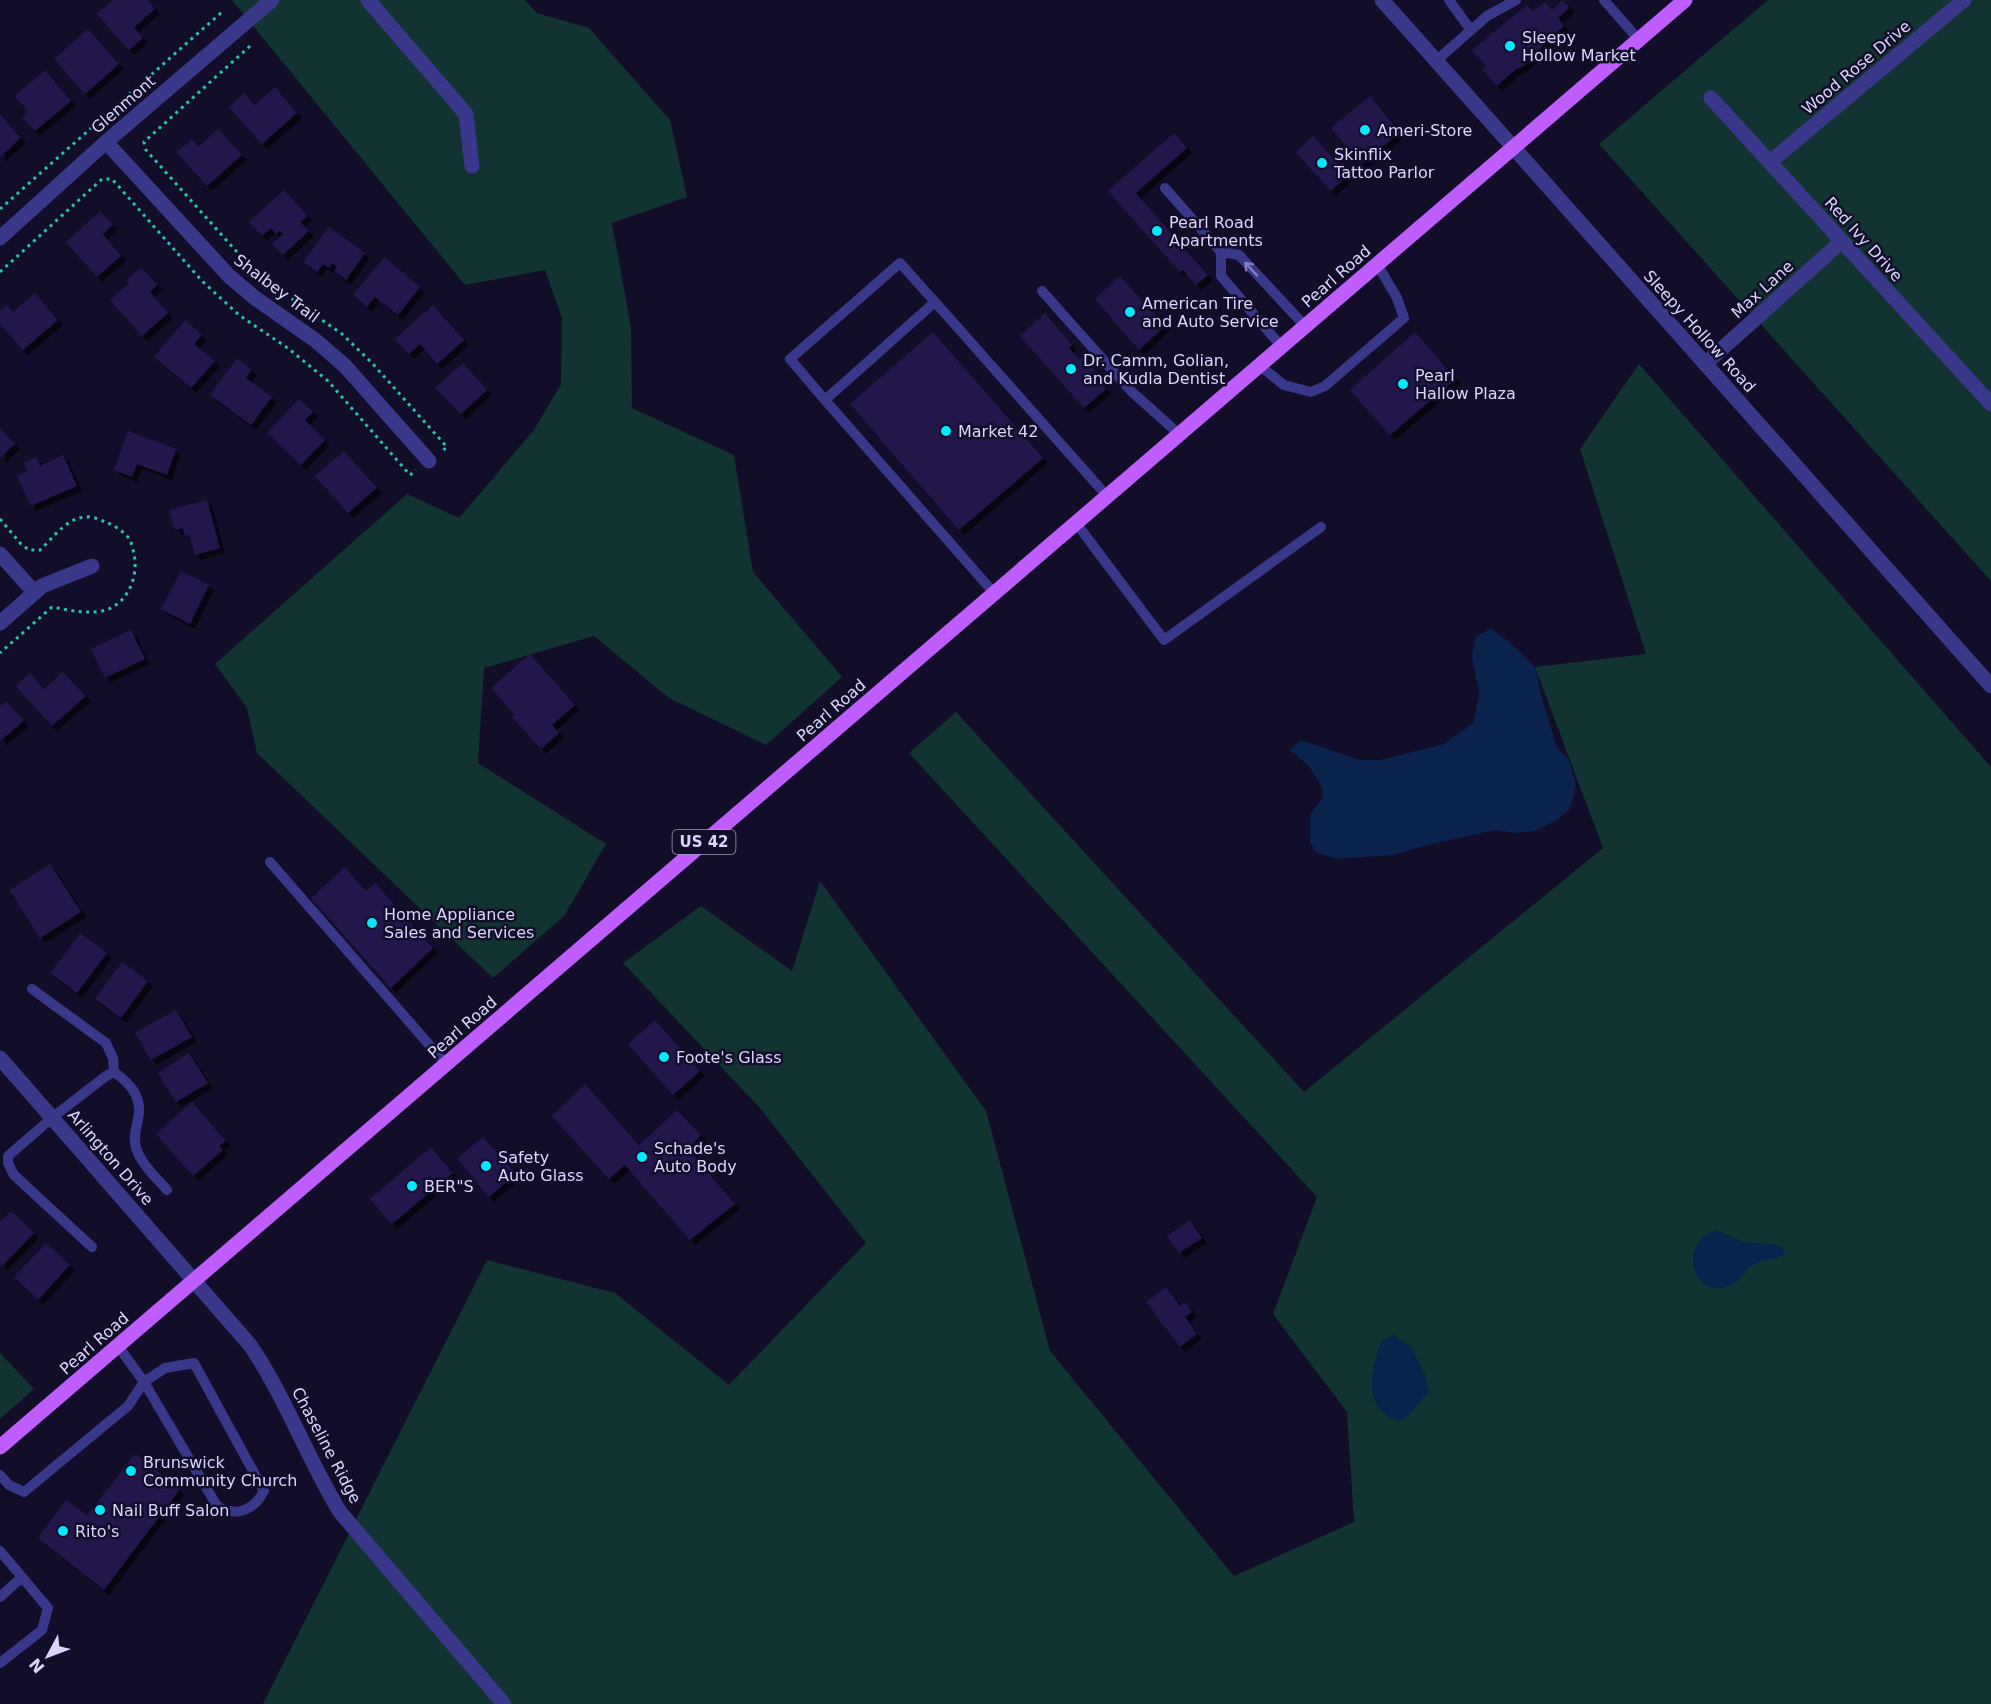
<svg xmlns="http://www.w3.org/2000/svg" width="1991" height="1704" font-family="'DejaVu Sans',sans-serif">
  <style>
    .green { fill: #113331 }
    .water { fill: #09234d }
    .building { fill: #22194b; filter: url(#shadow) }
    .lines { fill: none; stroke-linecap: round; stroke-linejoin: round }
    .path { stroke: #28c1b5; stroke-width: 3; stroke-dasharray: 3 4.5; stroke-linecap: butt }
    .service { stroke: #39378a; stroke-width: 10 }
    .minor { stroke: #39378a; stroke-width: 15 }
    .tertiary { stroke: #39378a; stroke-width: 15 }
    .primary { stroke: #c05dff; stroke-width: 15 }
    .oneway { stroke: #817fbf }
    .poi-dot { fill: #02e9ff; stroke: #120e29; stroke-width: 2 }
    .labels { text-anchor: middle; stroke-width: 5; stroke-linejoin: round; paint-order: stroke }
    .shield { fill: #120e29; stroke: #9e9abf; stroke-width: 1.5 }
    .shield-label { font-size: 15px; font-weight: bold; fill: #dad6ff }
    .poi-label { font-size: 16px; fill: #dad6ff; stroke: #120e29; text-anchor: start }
    .street-label { font-size: 16px; fill: #dad6ff; stroke: #120e29 }
  </style>
  <defs>
    <filter id="shadow"><feDropShadow dx="5" dy="5" stdDeviation="0" flood-color="#0009"/></filter>
  </defs>
  <rect width="100%" height="100%" fill="#120e29"/>
  <path class="green" d="M232,0H525L537,13L589,28L670,120L687,197L612,223L631,327L632,408L734,455L753,572L842,677L766,745L669,698L594,636L484,668L478,763L606,844L564,916L493,978L257,753L247,708L215,664L407,494L459,518L534,430L561,384L562,318L545,270L465,285Z
    M1768,0H1991V581L1599,144Z
    M1639,364L1991,767V1704H263L487,1260L615,1293L729,1385L866,1243L759,1107L623,963L701,906L792,971L820,881L986,1111L1050,1351L1234,1576L1354,1522L1347,1412L1273,1314L1317,1197L909,753L956,712L1304,1092L1603,848L1535,667L1646,654L1580,449Z
    M0,1353L34,1389L0,1419Z"/>
  <path class="water" d="M1491,628L1516,648L1535,667L1542,699L1557,747L1569,760L1576,785L1570,809L1557,820L1535,831L1514,833L1495,830L1427,845L1393,855L1336,859L1316,852L1310,843V815L1323,797L1322,787L1308,765L1290,750L1301,740L1360,760H1381L1444,744L1474,722L1479,693L1472,656L1476,637Z
    M1716,1230L1743,1242L1772,1244L1783,1247L1785,1253C1773,1262 1765,1258 1754,1264C1745,1270 1740,1282 1729,1286C1694,1301 1676,1243 1716,1230Z
    M1394,1335L1413,1349L1426,1378L1429,1392L1407,1417L1399,1421C1361,1410 1371,1370 1381,1341Z"/>
  <path class="building" d="M113,0H147L155,9L134,27L143,38L129,50L97,14Z
    M1563,0L1569,8L1558,18L1564,26L1546,42L1524,66L1516,69L1497,86L1482,69L1486,66L1472,50L1527,5L1533,11L1545,2L1552,10Z
    M88,29L119,64L85,94L54,59Z
    M45,70L71,101L35,131L22,117L28,111L15,96Z
    M275,87L297,113L262,144L229,107L244,93L255,105Z
    M1370,96L1400,132L1362,164L1331,128Z
    M0,114L21,138L0,157Z
    M218,129L242,155L207,186L177,152L192,139L198,147Z
    M1174,133L1187,148L1136,193L1208,275L1196,285L1183,270L1180,272L1108,191Z
    M1313,136L1348,175L1331,191L1296,152Z
    M284,190L308,216L300,222L309,231L283,255L272,244L283,234L280,231L276,234L271,228L262,236L249,222Z
    M100,211L113,225L103,234L121,256L97,277L66,242Z
    M329,227L365,253L346,280L334,271L337,267L332,263L329,268L323,264L317,272L303,262Z
    M384,257L420,287L398,315L375,297L367,307L353,295Z
    M141,267L157,285L150,292L168,313L142,336L110,300L129,283L127,280Z
    M1120,276L1165,326L1139,350L1095,299Z
    M35,293L58,320L23,350L0,324V311L7,305L13,312Z
    M433,305L464,340L437,364L420,344L409,354L395,339Z
    M1045,313L1072,345L1069,348L1080,360L1082,357L1101,378L1099,381L1106,389L1084,408L1020,336Z
    M185,320L202,335L194,344L215,361L191,388L154,357Z
    M933,332L1043,458L959,530L850,404Z
    M1415,332L1456,379L1390,435L1350,390Z
    M237,358L252,370L246,378L272,397L251,425L210,395Z
    M463,363L487,390L461,414L435,388Z
    M299,399L313,412L305,420L325,440L301,465L267,433Z
    M0,428L15,444L0,458Z
    M128,431L176,449L167,475L137,464L132,477L114,470Z
    M344,451L377,488L348,513L315,476Z
    M63,455L77,486L31,506L17,476L28,471L24,463L36,457L40,466Z
    M207,500L220,548L195,555L189,534L185,536L183,528L175,530L169,510Z
    M181,571L209,585L190,624L161,609Z
    M131,630L145,659L105,678L91,649Z
    M530,654L575,705L552,725L559,733L541,749L512,717L515,715L491,688Z
    M63,672L86,696L52,726L16,686L30,673L44,689Z
    M6,701L24,721L0,741V706Z
    M50,864L81,912L40,938L10,890Z
    M345,867L366,891L375,883L433,948L391,988L311,898Z
    M80,933L107,953L77,993L51,973Z
    M122,962L148,981L121,1018L95,999Z
    M176,1010L192,1037L151,1060L135,1033Z
    M655,1020L700,1071L673,1095L628,1044Z
    M189,1053L208,1083L176,1102L158,1073Z
    M585,1084L639,1145L677,1110L701,1135L688,1149L735,1204L690,1240L625,1165L609,1179L552,1116Z
    M192,1102L226,1141L219,1146L223,1150L193,1176L156,1134Z
    M483,1137L516,1174L489,1197L457,1158Z
    M431,1147L453,1173L392,1224L370,1199Z
    M11,1211L34,1233L2,1266L0,1264V1222Z
    M1190,1220L1202,1238L1179,1253L1167,1236Z
    M46,1243L70,1265L38,1300L14,1277Z
    M1166,1287L1180,1306L1185,1302L1192,1312L1185,1317L1197,1334L1180,1347L1146,1302Z
    M135,1454L180,1489L104,1590L38,1538L66,1500L87,1516Z"/>
  <g class="lines">
    <path class="path" d="M250,46L144,142L146,150L244,260L282,292L342,334L372,363L447,447L441,452
      M0,209L223,11
      M0,272L102,179H112L202,281L239,315L289,349L328,381L410,475L416,470
      M0,519L21,544L29,550H40C53,538 67,517 87,517C93,516 100,520 105,522C114,525 125,532 130,540C132,544 133,550 134,554C139,577 127,606 102,611C84,614 69,610 52,607L0,653"/>
    <path class="service" d="M1449,0L1470,29
      M1604,0L1639,40
      M1436,61L1487,16L1516,0
      M1165,188L1221,252L1239,255L1305,326
      M1221,252V276L1281,346
      M1042,291L1132,392L1179,434
      M1259,365L1284,385L1311,392L1325,386L1404,318L1397,298L1377,264
      M825,400L790,359L900,263L935,302
      M1076,523L1164,640L1321,527
      M994,593L825,400L935,302L1107,496
      M270,862L446,1064
      M32,989L106,1043L113,1058L114,1072
      M92,1247L14,1175L8,1163V1156L53,1117L106,1076L114,1072C131,1084 143,1098 138,1119C136,1129 133,1138 136,1148C141,1164 156,1177 167,1190
      M194,1363L264,1491C254,1510 236,1518 217,1506L144,1382L165,1368Z
      M0,1475L9,1485L24,1492L128,1406L144,1382L118,1346
      M0,1551L48,1608L42,1630L0,1663
      M0,1597L22,1577"/>
    <path class="minor" d="M368,0L466,114L472,166
      M1711,98L1991,404
      M106,142L229,276L255,298L315,340L345,366L429,461
      M1513,147L1991,686
      M1770,162L1964,0
      M0,238L106,142L272,0
      M1705,364L1842,241
      M0,554L34,592
      M0,623L42,586L92,566
      M0,1058L250,1345C286,1398 307,1458 340,1512L504,1704"/>
    <path class="tertiary" d="M1382,0L1513,147"/>
    <path class="primary" d="M0,1447L1685,0"/>
  </g>
  <defs><path id="oneway-shaft" d="M-6 0H5M1.5-3L5.5 0L1.5 3" fill="none" stroke-width="1.6" stroke-linecap="round" stroke-linejoin="round" transform="scale(1.5)"/></defs>
  <use class="oneway" href="#oneway-shaft" transform="translate(1251 269) rotate(-133)"/>
  <g class="poi-dot">
    <circle cx="1510" cy="46" r="6"/>
    <circle cx="1365" cy="130" r="6"/>
    <circle cx="1322" cy="163" r="6"/>
    <circle cx="1157" cy="231" r="6"/>
    <circle cx="1130" cy="312" r="6"/>
    <circle cx="1071" cy="369" r="6"/>
    <circle cx="1403" cy="384" r="6"/>
    <circle cx="946" cy="431" r="6"/>
    <circle cx="372" cy="923" r="6"/>
    <circle cx="664" cy="1057" r="6"/>
    <circle cx="642" cy="1157" r="6"/>
    <circle cx="486" cy="1166" r="6"/>
    <circle cx="412" cy="1186" r="6"/>
    <circle cx="131" cy="1471" r="6"/>
    <circle cx="100" cy="1510" r="6"/>
    <circle cx="63" cy="1531" r="6"/>
  </g>
  <g class="labels">
    <rect class="shield" x="672.5" y="830" width="63" height="24" rx="4.5"/>
    <g class="shield-label">
      <text x="704" y="847">US 42</text>
    </g>
    <g class="poi-label">
      <text x="1522" y="43">Sleepy<tspan x="1522" dy="18">Hollow Market</tspan></text>
      <text x="1377" y="136">Ameri-Store</text>
      <text x="1334" y="160">Skinflix<tspan x="1334" dy="18">Tattoo Parlor</tspan></text>
      <text x="1169" y="228">Pearl Road<tspan x="1169" dy="18">Apartments</tspan></text>
      <text x="1142" y="309">American Tire<tspan x="1142" dy="18">and Auto Service</tspan></text>
      <text x="1083" y="366">Dr. Camm, Golian,<tspan x="1083" dy="18">and Kudla Dentist</tspan></text>
      <text x="1415" y="381">Pearl<tspan x="1415" dy="18">Hallow Plaza</tspan></text>
      <text x="958" y="437">Market 42</text>
      <text x="384" y="920">Home Appliance<tspan x="384" dy="18">Sales and Services</tspan></text>
      <text x="676" y="1063">Foote's Glass</text>
      <text x="654" y="1154">Schade's<tspan x="654" dy="18">Auto Body</tspan></text>
      <text x="498" y="1163">Safety<tspan x="498" dy="18">Auto Glass</tspan></text>
      <text x="424" y="1192">BER"S</text>
      <text x="143" y="1468">Brunswick<tspan x="143" dy="18">Community Church</tspan></text>
      <text x="112" y="1516">Nail Buff Salon</text>
      <text x="75" y="1537">Rito's</text>
    </g>
    <g class="street-label">
      <text transform="translate(1856 67) rotate(-40)" y="6">Wood Rose Drive</text>
      <text transform="translate(123 104) rotate(-41)" y="6">Glenmont</text>
      <text transform="translate(1864 239) rotate(48)" y="6">Red Ivy Drive</text>
      <text transform="translate(1336 276) rotate(-41)" y="6">Pearl Road</text>
      <text transform="translate(277 288) rotate(37)" y="6">Shalbey Trail</text>
      <text transform="translate(1762 289) rotate(-42)" y="6">Max Lane</text>
      <text transform="translate(1700 331) rotate(48)" y="6">Sleepy Hollow Road</text>
      <text transform="translate(831 710) rotate(-41)" y="6">Pearl Road</text>
      <text transform="translate(462 1027) rotate(-41)" y="6">Pearl Road</text>
      <text transform="translate(111 1157) rotate(49)" y="6">Arlington Drive</text>
      <text transform="translate(94 1343) rotate(-41)" y="6">Pearl Road</text>
      <text transform="translate(327 1445) rotate(62)" y="6">Chaseline Ridge</text>
    </g>
  </g>
  <g transform="translate(48 1656) rotate(229)" stroke="#120e29" stroke-width="4.5" paint-order="stroke">
  <path d="M0-4.5L10 22L0 15L-10 22Z" fill="#dad6ff"/>
  <text y="-9" font-size="16" font-weight="bold" text-anchor="middle" fill="#dad6ff">N</text>
  </g>
</svg>
